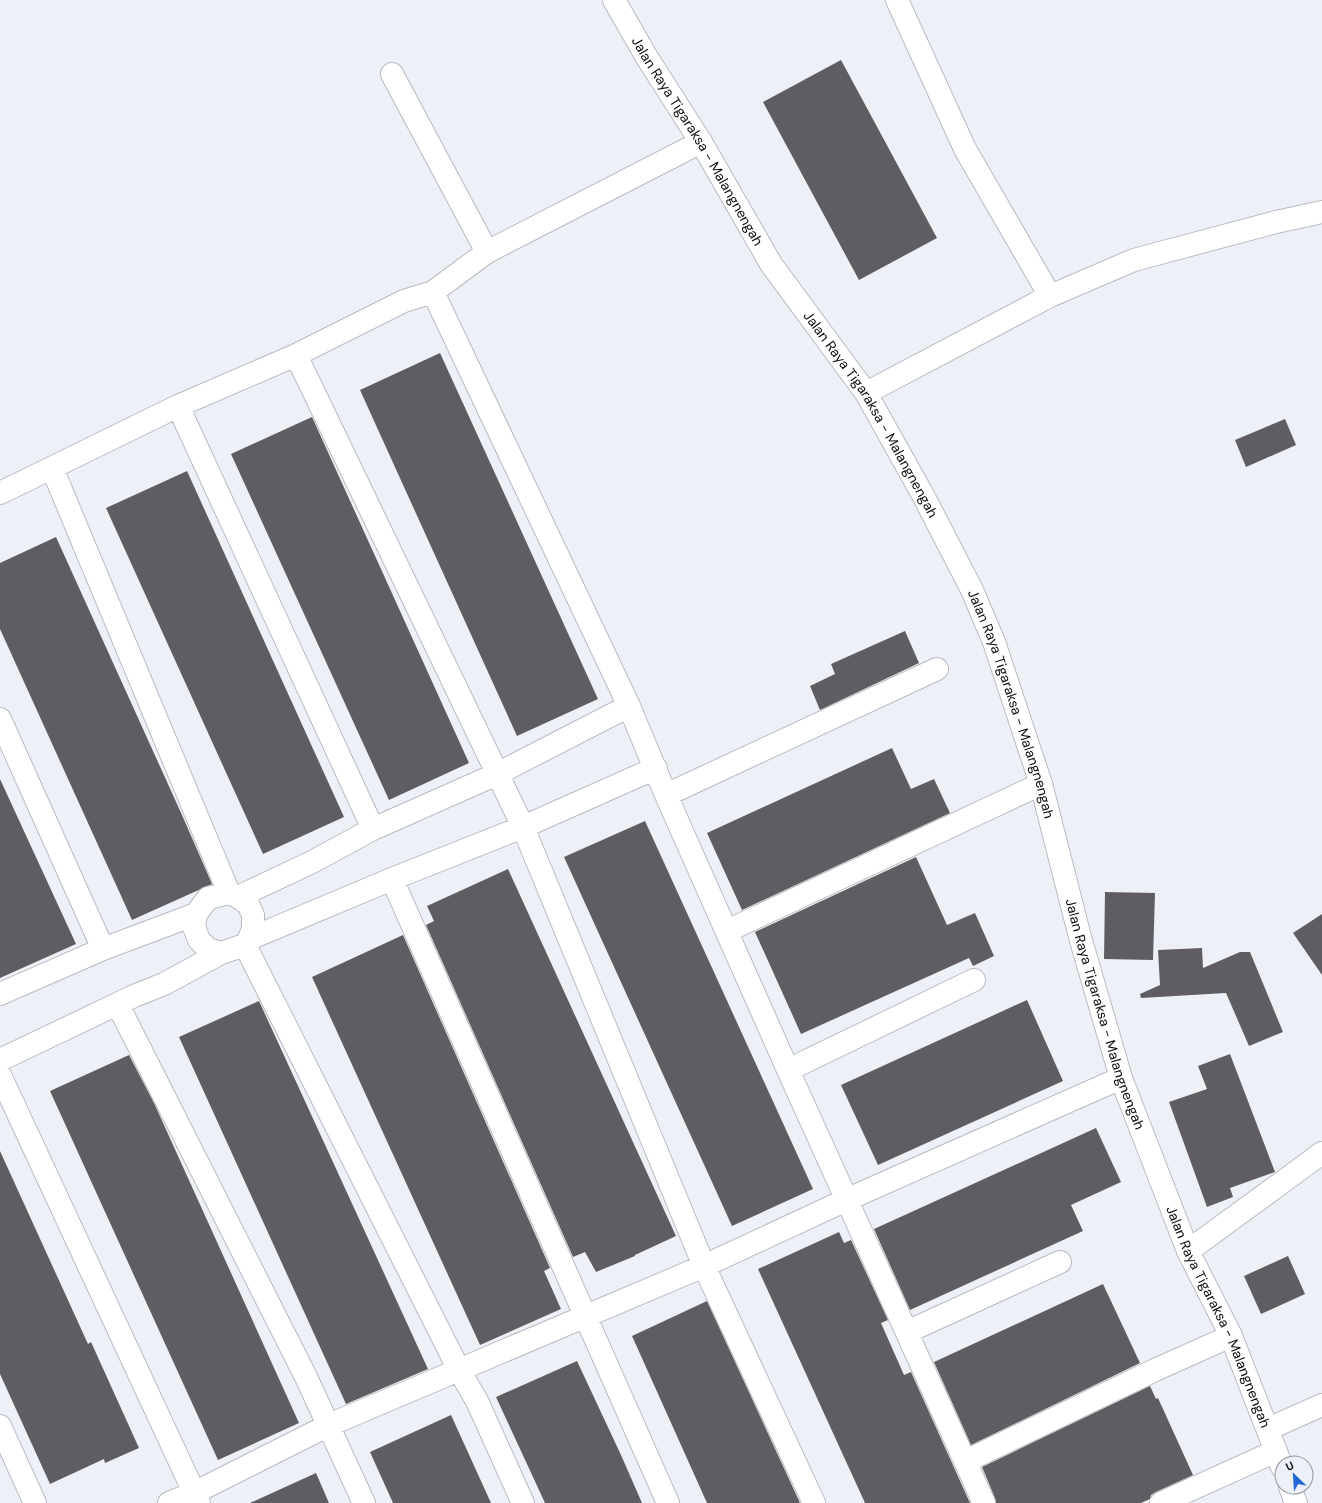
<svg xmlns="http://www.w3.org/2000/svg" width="1322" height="1503" font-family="'DM Sans',sans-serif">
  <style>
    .building { fill: #605d62 }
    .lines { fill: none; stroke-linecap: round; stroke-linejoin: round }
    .minor-casing { stroke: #b8bbc1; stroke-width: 24 }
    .major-casing { stroke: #b8bbc1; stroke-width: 24 }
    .minor { stroke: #fff; stroke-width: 22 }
    .major { stroke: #fff; stroke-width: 22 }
    .labels { text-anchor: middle; stroke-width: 4; stroke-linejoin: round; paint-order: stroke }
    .street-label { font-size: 14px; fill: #0c0d0f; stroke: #edf1f7 }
  </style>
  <rect width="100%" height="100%" fill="#edf1f7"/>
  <path class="building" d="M841,60L937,238L859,280L763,102Z
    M440,353L598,699L517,736L360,390Z
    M312,417L469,763L389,800L231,454Z
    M1285,419L1296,445L1246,467L1235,440Z
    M187,471L344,817L263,854L106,508Z
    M56,537L182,815L212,884L132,920L0,629V563Z
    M905,631L919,663L820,710L810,686L835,674L831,664Z
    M892,748L911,789L934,779L950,813L742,910L707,833Z
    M0,779L76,944L0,978Z
    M645,821L813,1189L732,1226L564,857Z
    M916,857L947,925L975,913L994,956L973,966L969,958L801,1034L755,932Z
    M508,869L676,1236L635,1255V1256L596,1272L585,1252L573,1257L426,925L434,921L427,906Z
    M1105,892L1155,893L1153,960L1104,959Z
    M1322,914V975L1293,933Z
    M403,935L550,1268L544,1271L561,1309L480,1345L312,977Z
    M1202,948L1203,968L1240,952H1250L1283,1032L1249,1046L1226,993L1141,998L1140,994L1160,985L1158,950Z
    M1027,1000L1063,1081L878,1165L841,1085Z
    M259,1001L428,1369L346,1404L179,1037Z
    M1230,1054L1275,1172L1230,1188L1233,1197L1207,1207L1169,1102L1207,1089L1198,1066Z
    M129,1055L154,1103L299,1423L218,1460L50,1091Z
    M1096,1128L1121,1182L1071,1205L1083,1231L910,1310L874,1229Z
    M0,1151L88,1344L91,1342L139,1448L105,1463L104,1459L50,1484L0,1374Z
    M839,1232L844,1243L851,1240L888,1320L881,1323L904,1375L911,1372L970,1503H865L758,1269Z
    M1288,1256L1305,1294L1261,1314L1244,1276Z
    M1103,1284L1140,1363L971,1445L934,1362Z
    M707,1301L800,1503H707L632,1336Z
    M577,1361L621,1455L642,1503H545L496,1397Z
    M1150,1386L1156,1399L1158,1398L1193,1475L1156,1492L1151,1495L1150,1499L1141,1503H996L995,1498L982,1467Z
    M451,1415L491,1503H393L370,1452Z
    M316,1473L329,1503H250Z"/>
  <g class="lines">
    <defs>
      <path id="minor" d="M897,0L965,149L1050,296
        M392,74L487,252
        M433,292L487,252L701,142
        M296,355L523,827L704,1266L814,1503
        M866,393L1050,296L1134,260L1276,222L1322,212
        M178,406L373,829
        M52,468L229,893
        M0,493L178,406L296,355L404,301L433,292L629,706L666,795L788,1070L984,1503
        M0,719L103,949
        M666,795L937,669
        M392,879L668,1503
        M238,897L248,904L253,915V928L249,939L245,945L221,953L208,949L199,940L194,927L196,914L208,898L229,893L238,897L312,862L373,829L497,774L629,706
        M727,931L1041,784
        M249,939L392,879L523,827L656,768
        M245,945L459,1370L477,1401L523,1503
        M0,994L103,949L196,914
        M118,1005L306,1377L364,1503
        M0,1060L134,996L164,984L221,953
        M788,1070L974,980
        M0,1075L199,1503
        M1188,1251L1322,1153
        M907,1332L1060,1262
        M0,1426L35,1503
        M1268,1429L1322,1405
        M966,1461L1155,1370L1231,1336
        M169,1503L194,1493L329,1425L704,1266L846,1200L1121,1078
        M1161,1503L1276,1451"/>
      <g id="major">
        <path id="s1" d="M614,0L646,56L701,142L771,264L866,393L924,497L972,590L994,642L1041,784L1080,937L1121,1078L1188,1251L1231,1336L1282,1467"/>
        <path d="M1290,1487L1296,1503"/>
      </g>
    </defs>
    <use href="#minor" class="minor-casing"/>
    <use href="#major" class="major-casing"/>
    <use href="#minor" class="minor"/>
    <use href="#major" class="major"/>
  </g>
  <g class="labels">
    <g class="street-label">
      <text dy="5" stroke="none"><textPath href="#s1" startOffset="164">Jalan Raya Tigaraksa - Malangnengah</textPath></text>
      <text dy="5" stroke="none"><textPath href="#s1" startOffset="488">Jalan Raya Tigaraksa - Malangnengah</textPath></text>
      <text dy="5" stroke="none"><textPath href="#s1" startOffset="812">Jalan Raya Tigaraksa - Malangnengah</textPath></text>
      <text dy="5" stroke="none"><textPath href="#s1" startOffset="1136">Jalan Raya Tigaraksa - Malangnengah</textPath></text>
      <text dy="5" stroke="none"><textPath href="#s1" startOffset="1460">Jalan Raya Tigaraksa - Malangnengah</textPath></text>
    </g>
  </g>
  <g transform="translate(1294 1475) rotate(335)"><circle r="19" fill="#edf1f7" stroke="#93969a"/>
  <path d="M0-3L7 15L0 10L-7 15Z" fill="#2469d5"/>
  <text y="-6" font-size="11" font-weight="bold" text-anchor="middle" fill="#0c0d0f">U</text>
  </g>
</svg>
